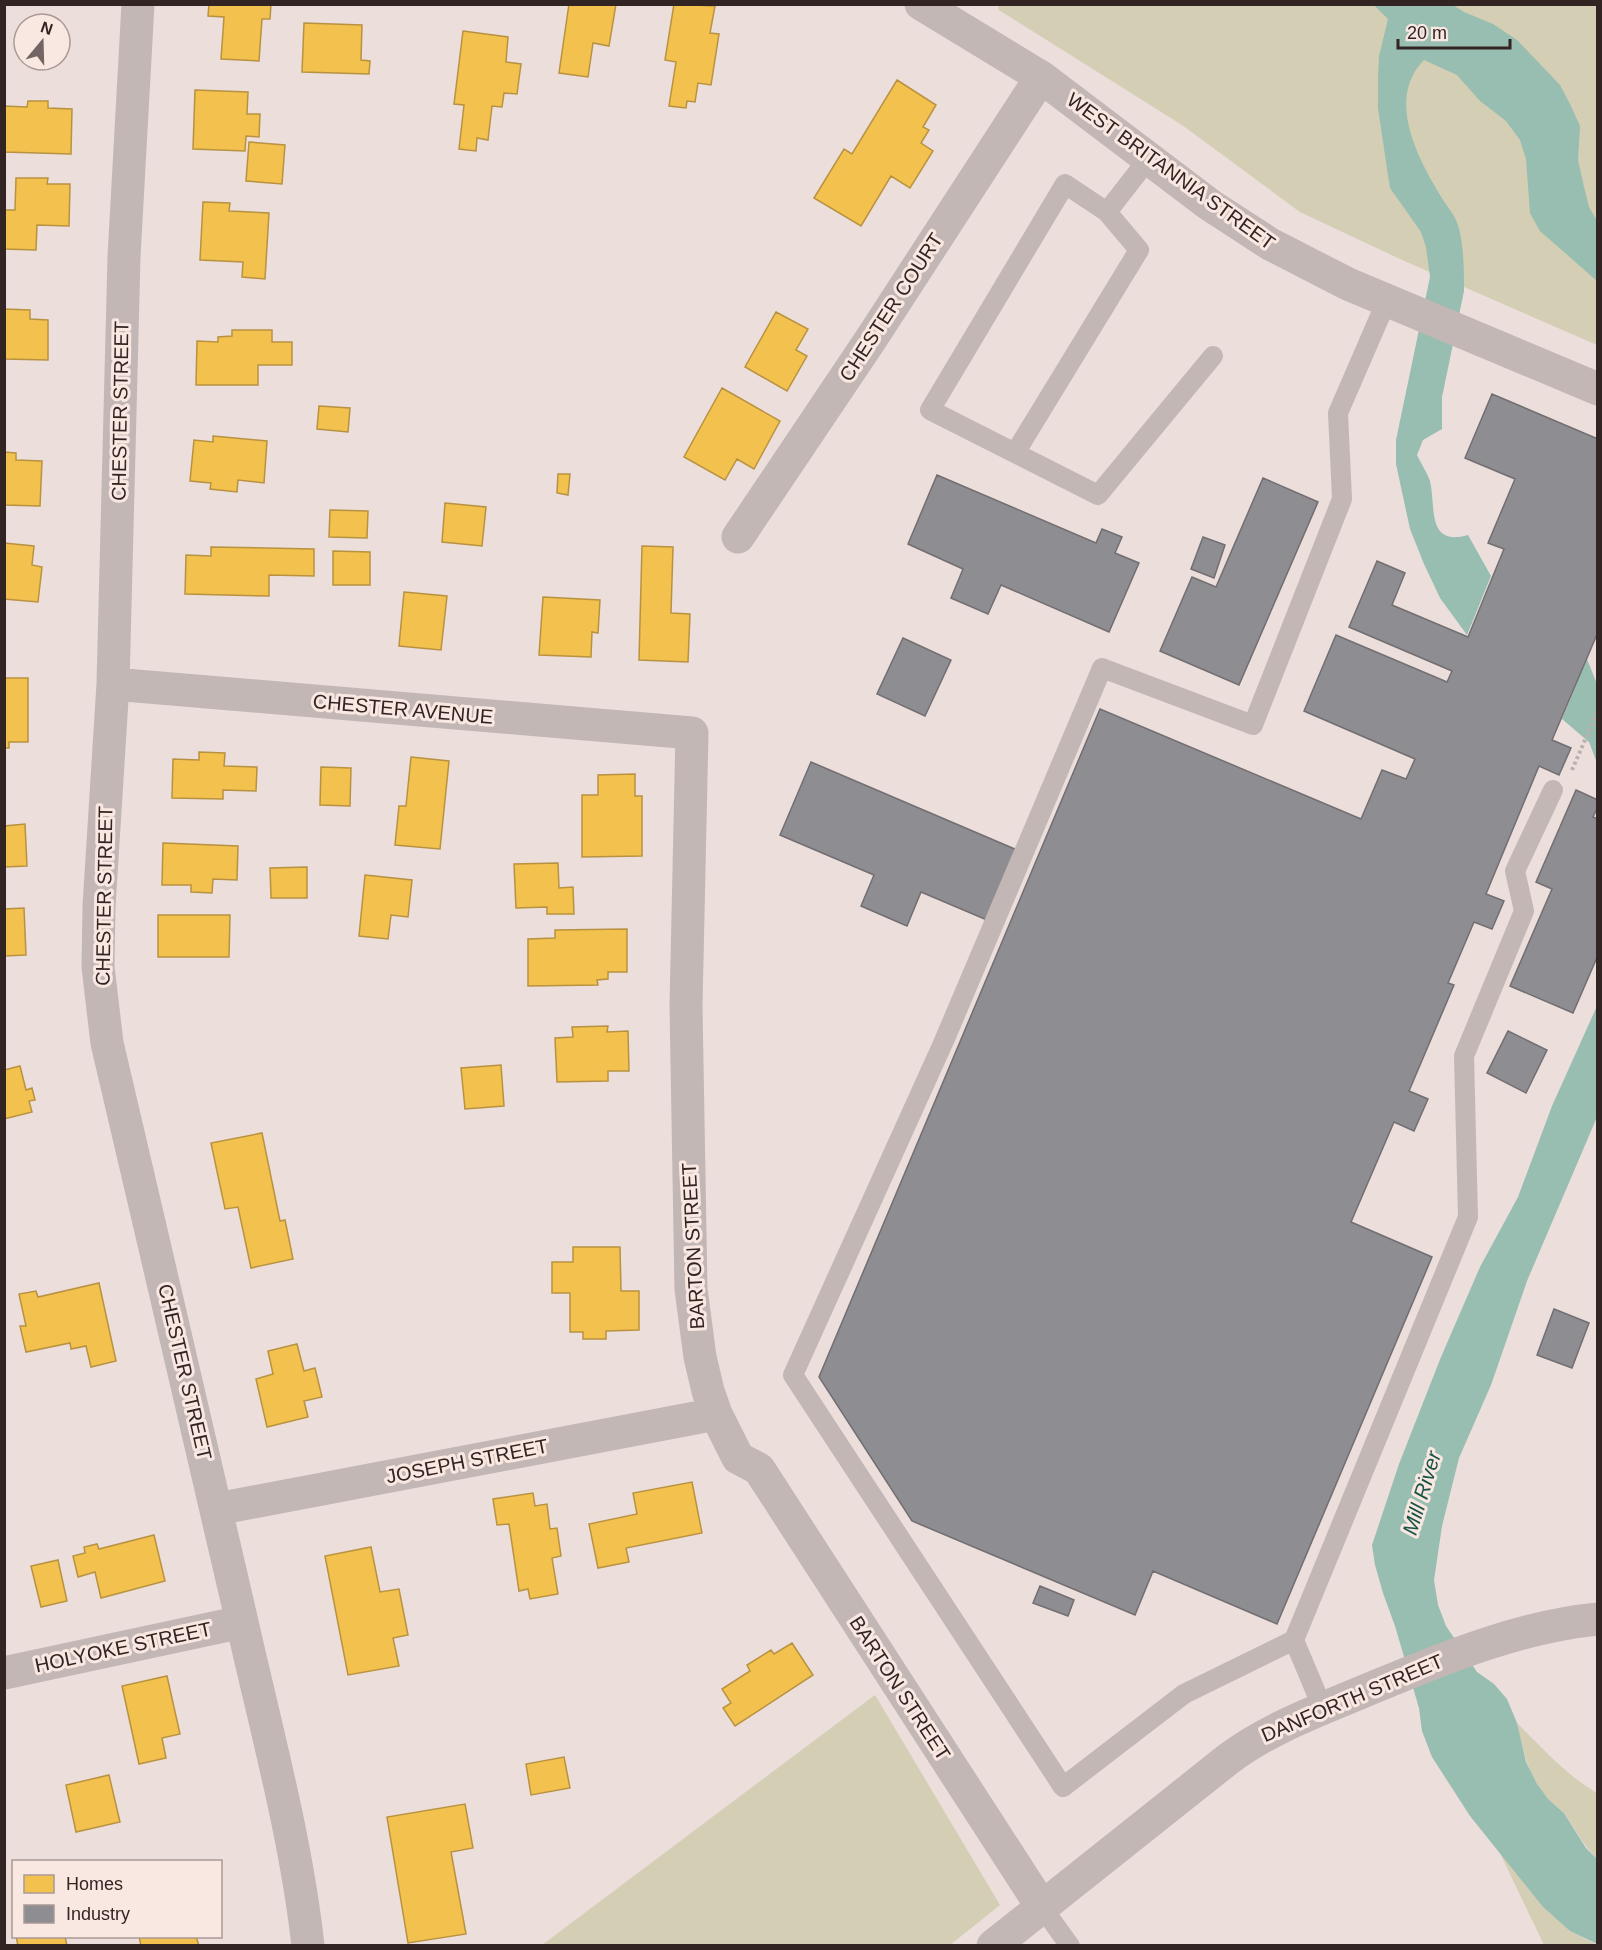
<svg xmlns="http://www.w3.org/2000/svg" width="1602" height="1950" font-family="Helvetica,sans-serif">
  <style>
    .green { fill: #d3ceb4 }
    .water { fill: #98bdb1 }
    .homes { fill: #f2c14e; stroke: #b99241; stroke-width: 1.5 }
    .industry { fill: #8d8d92; stroke: #726e71; stroke-width: 1.5 }
    .lines { fill: none; stroke-linecap: round; stroke-linejoin: round }
    .path { stroke: #bcb0ae; stroke-width: 4; stroke-dasharray: 3 3; stroke-linecap: butt }
    .service { stroke: #c3b7b5; stroke-width: 20 }
    .minor { stroke: #c3b7b5; stroke-width: 33 }
    .tertiary { stroke: #c3b7b5; stroke-width: 33 }
    .labels { text-anchor: middle; stroke-width: 6; stroke-linejoin: round; paint-order: stroke }
    .street-label { font-size: 20px; fill: #332424; stroke: #f9e7e1 }
    .water-label { font-size: 21px; font-style: italic; fill: #195547; stroke: #f9e7e1 }
  </style>
  <rect width="100%" height="100%" fill="#ebdedb"/>
  <path class="green" d="M998,5H1597V345L1400,259L1300,212L1182,125L999,10Z
    M875,1695L1000,1905L950,1945H542Z
    M1517,1723C1541,1747 1567,1776 1597,1793V1859C1584,1846 1576,1830 1565,1814C1561,1808 1553,1805 1548,1799C1528,1778 1523,1749 1517,1723Z
    M1499,1851L1543,1907L1570,1931L1597,1945H1544Z"/>
  <path class="water" d="M1374,5H1453L1464,12L1493,24L1517,40L1560,85L1570,104L1580,126L1578,160L1584,187L1589,207L1597,221V281L1540,231L1530,213L1526,159L1520,140L1506,121L1480,101L1457,75L1424,60C1386,98 1417,157 1440,195C1444,203 1451,210 1455,218C1464,235 1464,271 1464,291L1442,397V429L1423,440L1417,455C1421,464 1427,472 1430,481C1436,506 1426,547 1468,535L1491,576L1467,635L1440,598L1424,564L1410,529L1396,464V440L1430,277L1426,247L1421,232L1390,188L1386,162L1378,108V78L1379,56L1388,19Z
    M1587,659L1597,684V763L1589,742L1562,719Z
    M1597,1006V1117L1527,1281L1491,1385L1459,1458L1442,1526L1434,1580L1438,1605L1446,1626L1477,1672L1494,1684L1507,1699L1517,1723L1526,1762L1537,1784L1548,1799L1564,1813L1586,1848L1597,1859V1944L1570,1931L1543,1907L1470,1816L1432,1757L1422,1731L1419,1708L1395,1626L1383,1593L1375,1565L1372,1545L1399,1464L1441,1357L1480,1267L1518,1197L1552,1106Z"/>
  <path class="homes" d="M209,4H271L270,19H262L259,61L221,59L224,17L208,16Z
    M569,4H616L609,46L593,43L588,77L559,73Z
    M674,4L715,6L710,33L719,34L711,85L698,83L695,102L687,101L686,108L669,106L676,62L665,60Z
    M304,23L362,25L361,60L370,61L369,74L302,72Z
    M463,31L508,37L506,62L521,64L517,94L504,93L502,107L492,106L488,140L477,138L476,151L459,149L464,105L454,104Z
    M897,80L936,105L923,127L929,130L921,143L933,151L910,188L891,176L861,226L814,198L844,149L852,154Z
    M195,90L248,92L247,114H260L259,137L246,136L245,151L193,149Z
    M28,101H48V108L72,109L71,154L4,152V106L27,107Z
    M249,142L285,145L282,184L246,181Z
    M16,178H48L47,184H70L69,226L37,225L36,250L4,249V210H15Z
    M203,202L230,203L229,211L269,213L265,279L242,277L243,262L200,260Z
    M4,309L30,310V319L48,320V360L4,359Z
    M776,312L808,329L796,350L807,356L787,391L745,367Z
    M232,330H272V342H292V365H258V385H196L197,341L218,342V337L232,336Z
    M722,388L780,421L754,469L737,459L725,480L684,457Z
    M319,406L350,408L348,432L317,429Z
    M213,436L267,441L264,483L238,480L237,492L210,489L211,483L190,481L194,440L213,442Z
    M4,452L16,453V460L42,461L40,506L4,505Z
    M558,474H570L568,495L557,493Z
    M445,503L486,507L482,546L442,542Z
    M330,510L368,511L367,538L329,537Z
    M4,543L34,546L32,565L42,567L38,602L4,599Z
    M642,546L673,547L671,613L690,614L688,662L639,660Z
    M211,547L314,549V576L269,575V596L185,594L186,555L211,556Z
    M333,551L370,552V585H333Z
    M404,592L447,596L441,650L399,646Z
    M543,597L600,600L598,633L592,632L591,657L539,655Z
    M4,678H28V742H9V748H4Z
    M199,752L225,753L224,766L257,767L256,791L223,790V799L172,798L173,759L199,760Z
    M411,757L449,761L440,849L395,845L399,806H406Z
    M321,767L351,768L350,806L320,805Z
    M635,774V796H642V856L582,857V795H598V775Z
    M25,824L27,866L4,867V826Z
    M163,843L238,846L237,880L213,879L212,893L191,892V885H162Z
    M558,863L559,888L573,887L574,914H547V907L516,908L514,864Z
    M307,867V898H271L270,868Z
    M365,875L412,880L408,917L391,915L388,939L359,936Z
    M24,908L26,955L4,956V909Z
    M158,915H230L229,957H158Z
    M627,929V972H608V979L597,980L598,985L528,986V939L555,938V930Z
    M608,1026L607,1032L628,1031L629,1071H608V1081L557,1082L555,1038L573,1037L572,1027Z
    M501,1065L504,1106L465,1109L461,1068Z
    M20,1066L26,1090L32,1088L35,1100L29,1101L32,1112L4,1119V1070Z
    M262,1133L280,1221L285,1220L293,1259L251,1268L238,1207L225,1209L211,1143Z
    M573,1247H620L621,1291H639V1330L606,1331V1339H583V1332H570V1293H552V1262H573Z
    M99,1283L116,1361L91,1367L86,1346L71,1349L70,1343L26,1352L20,1326H26L19,1294L36,1291L38,1297Z
    M297,1344L304,1371L315,1368L322,1397L304,1401L308,1417L267,1427L256,1379L273,1374L268,1351Z
    M692,1482L702,1533L626,1548L629,1562L598,1568L589,1524L637,1514L633,1493Z
    M533,1493L535,1506L547,1504L550,1529L557,1528L561,1556L552,1558L558,1594L530,1599L528,1589L519,1591L509,1524L497,1525L493,1499Z
    M154,1535L165,1581L101,1598L95,1572L78,1577L73,1556L85,1553L84,1547L97,1544L99,1549Z
    M371,1547L380,1592L399,1589L408,1635L393,1638L399,1666L348,1675L325,1556Z
    M58,1560L67,1601L41,1607L31,1566Z
    M792,1643L813,1675L735,1726L723,1708L731,1703L722,1689L750,1671L747,1665L771,1650L774,1654Z
    M167,1676L180,1734L162,1738L166,1758L139,1764L122,1686Z
    M564,1757L570,1788L531,1795L526,1764Z
    M109,1775L120,1822L76,1832L66,1785Z
    M465,1804L473,1848L451,1852L466,1934L408,1943L387,1817Z
    M16,1936H65L67,1946H18Z
    M139,1936H196L199,1946H141Z"/>
  <path class="industry" d="M1492,394L1598,439V632L1552,740L1571,748L1559,775L1539,766L1486,894L1504,901L1492,929L1474,922L1448,983L1454,985L1409,1091L1428,1099L1414,1131L1394,1122L1351,1222L1432,1257L1277,1624L1153,1571L1135,1615L912,1521L819,1377L1100,709L1361,819L1382,770L1406,779L1415,759L1304,711L1336,635L1447,682L1452,671L1349,627L1377,561L1405,573L1392,605L1468,637L1504,549L1488,543L1515,479L1465,458Z
    M937,475L1096,543L1102,529L1122,537L1115,553L1139,563L1109,632L1001,585L988,614L951,598L963,569L908,544Z
    M1263,478L1318,502L1239,685L1160,651L1192,577L1216,587Z
    M1203,537L1225,545L1214,578L1191,569Z
    M903,638L951,660L925,716L877,694Z
    M811,762L1017,850L987,920L921,892L907,926L861,906L874,875L780,835Z
    M1576,790L1598,800V807L1593,817L1598,819V955L1573,1013L1510,986L1552,889L1536,882Z
    M1508,1031L1547,1050L1526,1093L1487,1073Z
    M1554,1309L1589,1323L1572,1368L1537,1355Z
    M1040,1586L1074,1600L1068,1616L1033,1603Z"/>
  <g class="lines">
    <path class="path" d="M1572,770L1598,710"/>
    <path class="service" d="M1149,158L1107,212L1065,184L930,410L1098,495L1213,356
      M1015,453L1139,250L1107,212
      M1294,1640L1468,1217L1464,1056L1524,911L1515,871L1553,790
      M1323,1709L1294,1640L1184,1694L1063,1787L793,1375L944,1041L1102,668L1253,725L1342,499L1338,413L1387,300
      M1042,1907L1070,1946"/>
    <path class="minor" d="M138,4L124,257L113,684L99,906L98,967L107,1043C152,1236 198,1429 242,1622C266,1729 296,1837 308,1946
      M738,537L871,339L1041,77
      M113,684L692,733L686,1006L691,1289L700,1357L708,1391L716,1414L738,1458L759,1469L1042,1907
      M217,1509L716,1414
      M4,1673L242,1622"/>
    <path class="tertiary" d="M921,4L1041,77L1210,205L1270,244L1348,284L1598,389
      M993,1946L1227,1760C1268,1729 1315,1712 1362,1692C1437,1661 1515,1627 1598,1619"/>
  </g>
  <g class="labels">
    <g class="street-label">
      <text transform="translate(1171 171) rotate(36)" y="7">WEST BRITANNIA STREET</text>
      <text transform="translate(891 307) rotate(-57)" y="7">CHESTER COURT</text>
      <text transform="translate(120 411) rotate(-89)" y="7">CHESTER STREET</text>
      <text transform="translate(403 709) rotate(5)" y="7">CHESTER AVENUE</text>
      <text transform="translate(104 896) rotate(-89)" y="7">CHESTER STREET</text>
      <text transform="translate(693 1246) rotate(-93)" y="7">BARTON STREET</text>
      <text transform="translate(185 1372) rotate(77)" y="7">CHESTER STREET</text>
      <text transform="translate(467 1461) rotate(-11)" y="7">JOSEPH STREET</text>
      <text transform="translate(123 1647) rotate(-12)" y="7">HOLYOKE STREET</text>
      <text transform="translate(900 1688) rotate(57)" y="7">BARTON STREET</text>
      <text transform="translate(1352 1698) rotate(-23)" y="7">DANFORTH STREET</text>
    </g>
    <g class="water-label">
      <text transform="translate(1422 1493) rotate(-73)" y="7">Mill River</text>
    </g>
  </g>
  <rect width="1602" height="1950" fill="none" stroke="#332424" stroke-width="12"/>
  <rect x="12" y="1860" width="210" height="78" fill="#f9e7e1" stroke="#aa9995" stroke-width="1.5"/>
  <rect x="24" y="1875" width="30" height="18" fill="#f2c14e" stroke="#aa9995" stroke-width="1.5"/>
  <text x="66" y="1890" font-size="18" fill="#332424">Homes</text>
  <rect x="24" y="1905" width="30" height="18" fill="#8d8d92" stroke="#aa9995" stroke-width="1.5"/>
  <text x="66" y="1920" font-size="18" fill="#332424">Industry</text>
  <g transform="translate(42 42) rotate(19)"><circle r="28" fill="#f9e7e1" stroke="#aa9995" stroke-width="1.5"/>
  <path d="M0-4.5L10 22L0 15L-10 22Z" fill="#736564"/>
  <text y="-9" font-size="16" font-weight="bold" text-anchor="middle" fill="#332424">N</text>
  </g>
  <path d="M1398 39v9h112v-9" fill="none" stroke="#332424" stroke-width="3"/>
  <text x="1407" y="39" font-size="18" fill="#332424" stroke="#f9e7e1" stroke-width="4.5" paint-order="stroke">20 m</text>
</svg>
